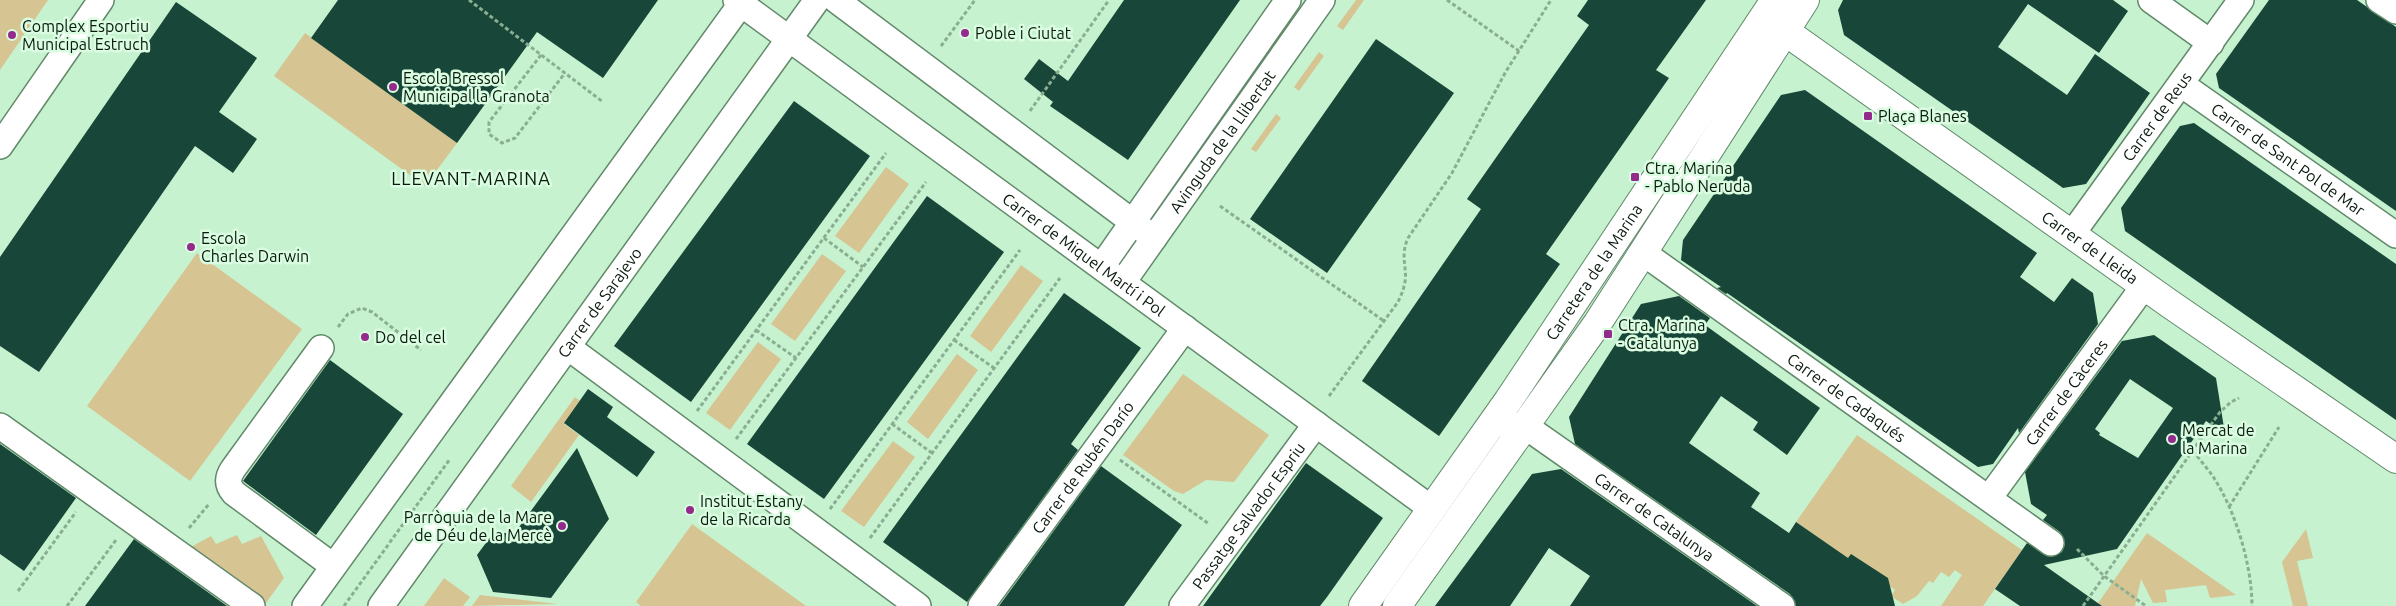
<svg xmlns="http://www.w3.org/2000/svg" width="2396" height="606" font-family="Ubuntu,sans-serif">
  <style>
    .green { fill: #d6c593 }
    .building { fill: #184639; fill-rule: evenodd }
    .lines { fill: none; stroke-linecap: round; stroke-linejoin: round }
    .minor-casing { stroke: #61896a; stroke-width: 28 }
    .tertiary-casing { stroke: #61896a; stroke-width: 30 }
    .path { stroke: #8aae92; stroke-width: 3; stroke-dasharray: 4 2.5; stroke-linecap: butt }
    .minor { stroke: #fff; stroke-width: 25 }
    .tertiary { stroke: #fff; stroke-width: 28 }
    .poi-dot { fill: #952a8d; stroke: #dafde1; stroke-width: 2 }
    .labels { text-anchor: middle; stroke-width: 5; stroke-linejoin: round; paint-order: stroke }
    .poi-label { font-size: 16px; fill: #09190d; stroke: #dafde1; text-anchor: start }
    .street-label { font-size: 16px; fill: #09190d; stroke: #dafde1 }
    .neighbourhood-label { font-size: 18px; letter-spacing: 1px; fill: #09190d; stroke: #dafde1 }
  </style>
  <rect width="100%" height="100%" fill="#c6f2cf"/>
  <path class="green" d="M0,0H48L0,70Z
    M1356,0H1364L1343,30L1337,26Z
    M1284,22L1291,27L1251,84L1245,79Z
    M305,33L457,143L425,186L274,76Z
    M1319,52L1324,56L1299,91L1294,87Z
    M1276,114L1281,118L1256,152L1251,149Z
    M886,167L909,184L859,253L835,236Z
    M197,253L302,329L190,481L87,406Z
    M822,254L846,271L795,341L771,324Z
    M1021,265L1043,281L991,352L970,336Z
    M758,342L781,359L730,430L706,413Z
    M957,354L978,370L928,439L907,422Z
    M1183,374L1269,435L1234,482L1206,480L1183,494L1174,491L1123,455Z
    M575,397L580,401L564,424L579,435L531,502L511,486Z
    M1857,435L2022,550L1983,606H1941L1962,575L1955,570L1949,577L1941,572L1933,583L1929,581L1917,596L1903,604L1891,596L1895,590L1887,584L1836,606L1830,546L1796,522Z
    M893,441L915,457L864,527L841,511Z
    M692,524L806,606H641L636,602Z
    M2306,529L2313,558L2297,561L2308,606H2293L2282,562Z
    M2147,533L2236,595L2210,598L2206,585L2165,590L2167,602L2153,603L2141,579L2135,606H2096Z
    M237,535L242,544L261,536L284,578L266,603L191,547L211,536L216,544Z
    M444,578L470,597L463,606H424Z
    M480,595L558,604L472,606Z"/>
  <path class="building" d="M338,0H658L603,78L537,32L457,143L311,38Z
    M1124,0H1240L1128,160L1050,106L1053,102L1024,79L1039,59L1068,81Z
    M1588,0H1706L1656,70L1669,78L1546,254L1560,264L1439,436L1362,381L1481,209L1467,199L1589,25L1577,16Z
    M1843,0H2113L2128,11L2099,53L2028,4L1998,47L2067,95L2095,54L2150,93L2086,184L2063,188L1844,35L1838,10Z
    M2269,0H2357L2396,27V211L2219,88L2216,74Z
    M176,2L257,58L219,112L257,139L233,173L195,146L39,372L0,346V257Z
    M1376,39L1454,93L1327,273L1250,219Z
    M1805,90L2037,253L2020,277L2054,302L2072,278L2093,293L2098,324L2019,433L2018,428L1993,464L1978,467L1727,293L1726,294L1717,288L1721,287L1681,260L1683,240L1781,95Z
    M794,101L870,156L691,402L614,346Z
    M2194,123L2396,264V420L2125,231L2121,208L2180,126Z
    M927,196L1004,252L824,499L747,444Z
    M1064,293L1141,348L1071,444L1078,450L967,602L883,542Z
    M1679,296L1710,318L1705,325L1820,408L1787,455L1753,430L1758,422L1721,396L1689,443L1760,493L1751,507L1789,533L1796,522L1848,558L1851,554L1888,578L1895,606H1796L1790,594L1575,444L1569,417L1641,304Z
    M2154,335L2216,378L2225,434L2206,421L2117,549L2044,565L2102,606H2020L1995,589L2027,543L2050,557L2062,552L2065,544L2060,532L2043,520L2047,515L2031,504L2025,472L2122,341ZM2130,379L2173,408L2138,458L2099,435L2100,433L2095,429Z
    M330,360L403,414L316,535L243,481Z
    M588,389L613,407L607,417L655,452L637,477L564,423Z
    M0,444L76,498L24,571L0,554Z
    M577,448L609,519L551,598L493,592L477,555L494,532L514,534Z
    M1306,463L1383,518L1327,597L1320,606H1203Z
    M1101,466L1182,525L1124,606H999Z
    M1561,469L1757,606H1570L1590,576L1549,548L1510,606H1435L1532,474Z
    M134,539L227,606H85Z"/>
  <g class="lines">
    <defs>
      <g id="minor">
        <path id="s1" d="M736,0L1432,509"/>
        <path d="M836,0L1154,238"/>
        <path d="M2151,0L2211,43"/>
        <path d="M2379,0L2396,11"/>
        <path id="s2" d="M2181,84L2396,235"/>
        <path d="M0,146L101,0"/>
        <path id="s3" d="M2072,234L2241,0"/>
        <path id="s4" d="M1642,252L2051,543"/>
        <path d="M1102,266L1288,0"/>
        <path id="s5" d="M1123,282L1322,0"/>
        <path d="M321,348L233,469C227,478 227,485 234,493L333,566"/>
        <path d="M569,348L918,606"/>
        <path id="s6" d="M1505,425L1525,426L1782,606"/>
        <path d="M0,426L252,606"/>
        <path id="s7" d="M1989,498L2144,286"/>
        <path d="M305,606L741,4"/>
        <path id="s8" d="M381,606L817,0"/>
        <path id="s9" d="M981,606L1185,328"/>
        <path id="s10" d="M1182,606L1316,424"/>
      </g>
      <g id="tertiary">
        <path id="s11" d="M1755,31L1768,29L1786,32L2170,304L2396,459"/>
        <path id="s12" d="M1363,606L1508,401L1775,0"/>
        <path d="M1397,606L1597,324L1805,0"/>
      </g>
    </defs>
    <use href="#minor" class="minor-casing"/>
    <use href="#tertiary" class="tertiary-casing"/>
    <path class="path" d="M469,0L603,102
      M1447,0L1519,51
      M941,46L975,0
      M541,55L489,122V134L502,143L515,138L565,73
      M1030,111L1109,0
      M1220,206L1384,321
      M824,238L863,267
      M338,327L348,314L362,308L372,312L421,350
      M756,330L796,358
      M954,340L994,368
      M1329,396L1398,302C1400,297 1403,292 1404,286C1409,269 1399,258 1408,238L1452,173L1505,73L1551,0
      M697,411L886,153
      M892,424L932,453
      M736,439L926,182
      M2193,451C2200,460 2208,469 2214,478C2236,512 2252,566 2252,606
      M1120,460L1209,524
      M2229,507L2279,427
      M830,509L1020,250
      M189,528L209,504
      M870,538L1060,278
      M2077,549L2104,576L2146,606
      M18,591L76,512
      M67,606L116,540
      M344,606L450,459
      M2083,606L2220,412L2231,402L2239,398"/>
    <use href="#minor" class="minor"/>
    <use href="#tertiary" class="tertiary"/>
  </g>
  <g class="poi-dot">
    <circle cx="965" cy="33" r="5"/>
    <circle cx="12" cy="35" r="5"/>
    <circle cx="393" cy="87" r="5"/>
    <rect x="1863" y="111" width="10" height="10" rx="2.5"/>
    <rect x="1630" y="172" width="10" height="10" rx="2.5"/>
    <circle cx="191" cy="247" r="5"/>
    <rect x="1603" y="329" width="10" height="10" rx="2.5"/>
    <circle cx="365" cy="337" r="5"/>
    <circle cx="2172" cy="439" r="5"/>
    <circle cx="690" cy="510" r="5"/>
    <circle cx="562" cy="526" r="5"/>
  </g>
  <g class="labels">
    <g class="poi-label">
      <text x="22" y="32">Complex Esportiu<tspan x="22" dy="18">Municipal Estruch</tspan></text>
      <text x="975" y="39">Poble i Ciutat</text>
      <text x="403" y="84">Escola Bressol<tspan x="403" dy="18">Municipal la Granota</tspan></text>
      <text x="1878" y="122">Plaça Blanes</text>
      <text x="1645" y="174">Ctra. Marina<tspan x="1645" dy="18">- Pablo Neruda</tspan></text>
      <text x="201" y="244">Escola<tspan x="201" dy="18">Charles Darwin</tspan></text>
      <text x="1618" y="331">Ctra. Marina<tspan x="1618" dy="18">- Catalunya</tspan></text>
      <text x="375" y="343">Do del cel</text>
      <text x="2182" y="436">Mercat de<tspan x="2182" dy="18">la Marina</tspan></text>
      <text x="700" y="507">Institut Estany<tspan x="700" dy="18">de la Ricarda</tspan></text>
      <text x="552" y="523" text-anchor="end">Parròquia de la Mare<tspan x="552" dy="18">de Déu de la Mercè</tspan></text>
    </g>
    <g class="street-label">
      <text dy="6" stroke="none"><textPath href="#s3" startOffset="145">Carrer de Reus</textPath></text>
      <text dy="6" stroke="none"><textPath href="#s5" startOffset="172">Avinguda de la Llibertat</textPath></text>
      <text dy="6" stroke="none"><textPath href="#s2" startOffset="131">Carrer de Sant Pol de Mar</textPath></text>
      <text dy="6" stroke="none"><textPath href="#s11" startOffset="404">Carrer de Lleida</textPath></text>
      <text dy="6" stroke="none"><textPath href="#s1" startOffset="431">Carrer de Miquel Martí i Pol</textPath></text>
      <text dy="6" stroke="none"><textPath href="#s12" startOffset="406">Carretera de la Marina</textPath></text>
      <text dy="6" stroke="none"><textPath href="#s8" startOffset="374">Carrer de Sarajevo</textPath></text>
      <text dy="6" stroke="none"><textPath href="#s7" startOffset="131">Carrer de Càceres</textPath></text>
      <text dy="6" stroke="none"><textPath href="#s4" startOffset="251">Carrer de Cadaqués</textPath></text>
      <text dy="6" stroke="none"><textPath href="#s9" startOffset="172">Carrer de Rubén Darío</textPath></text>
      <text dy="6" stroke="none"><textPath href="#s10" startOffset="112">Passatge Salvador Espriu</textPath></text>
      <text dy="6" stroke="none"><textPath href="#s6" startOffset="178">Carrer de Catalunya</textPath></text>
    </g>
    <g class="neighbourhood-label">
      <text x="471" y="185">LLEVANT-MARINA</text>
    </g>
  </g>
</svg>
